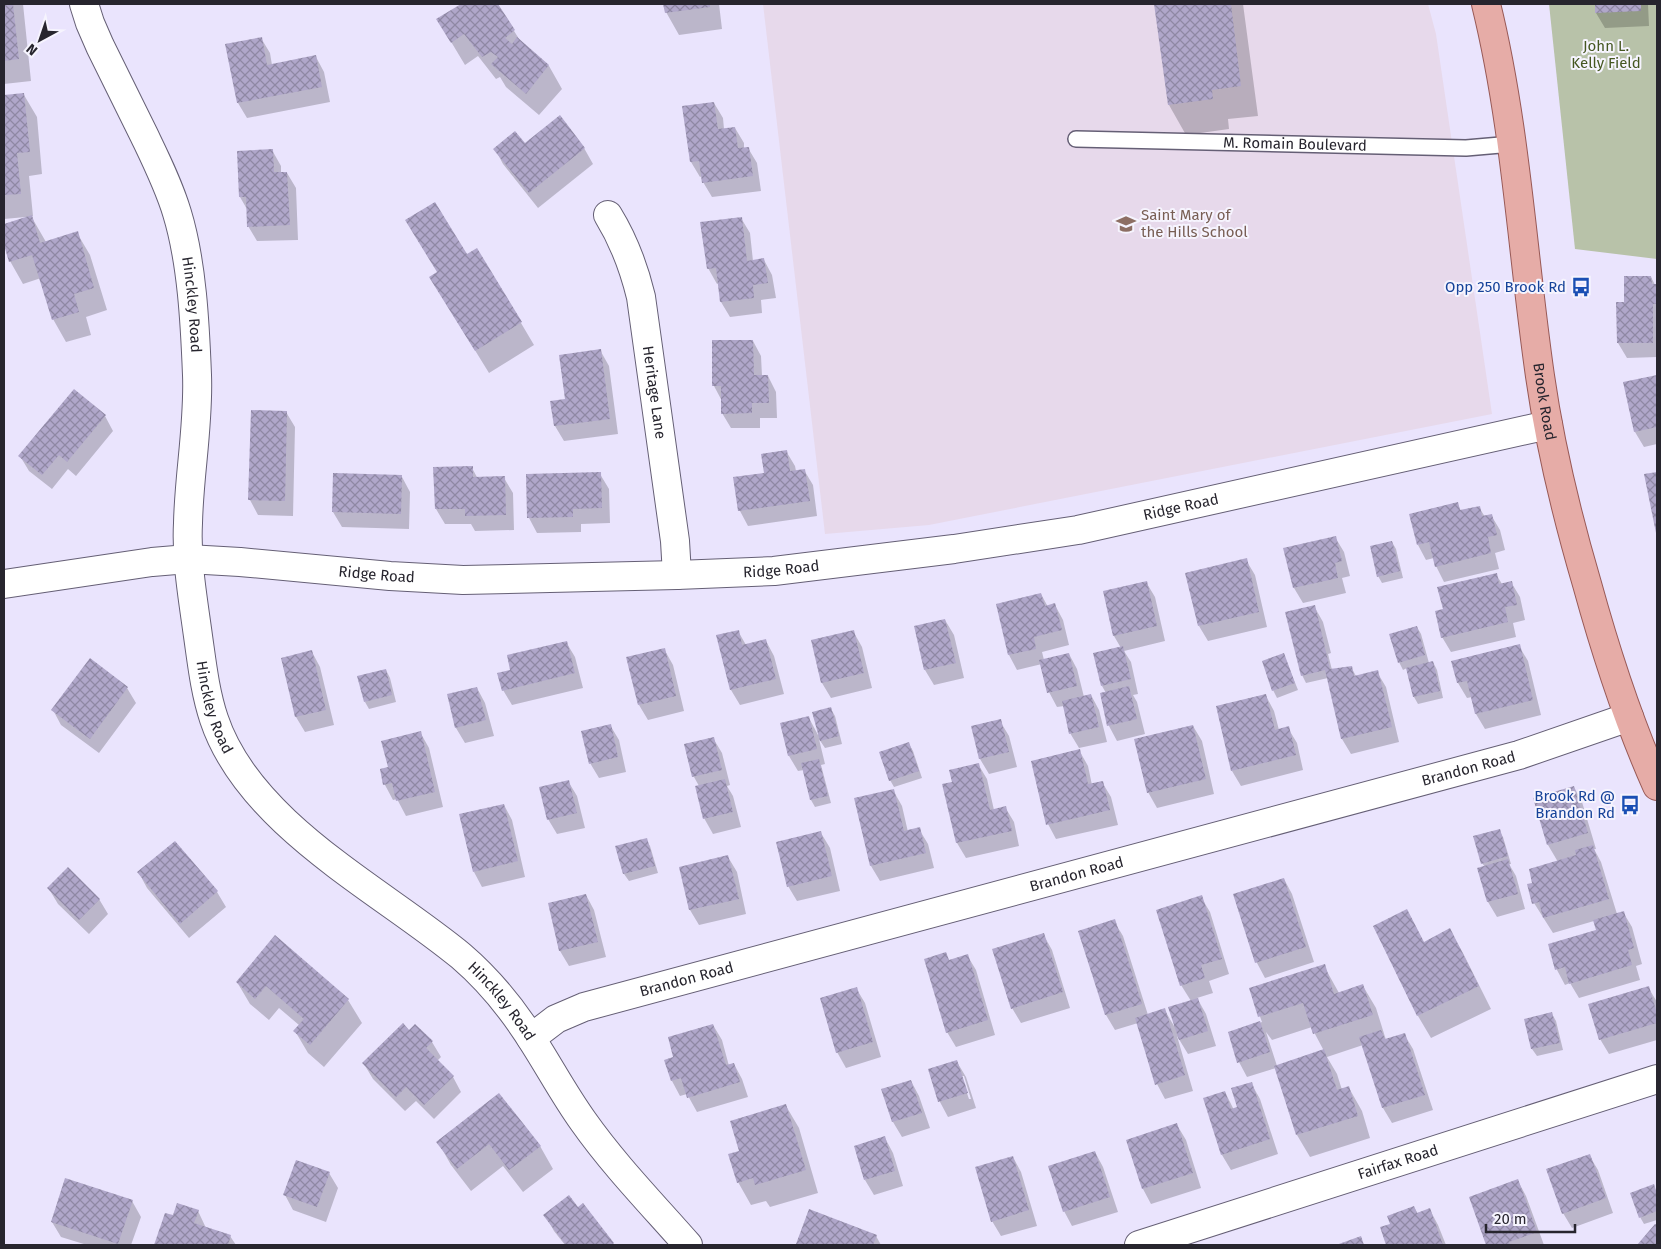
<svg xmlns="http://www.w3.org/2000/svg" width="1661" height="1249" font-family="'Fira Sans',sans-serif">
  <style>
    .education { fill: #e7d9eb }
    .green { fill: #b8c2a9 }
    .shadow { fill: #0003; fill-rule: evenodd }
    .building { fill: url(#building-cross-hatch) }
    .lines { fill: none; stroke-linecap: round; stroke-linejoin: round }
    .lane-casing { stroke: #655f75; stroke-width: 18 }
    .street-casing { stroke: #655f75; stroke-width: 30 }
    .primary-casing { stroke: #985956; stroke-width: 30 }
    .lane { stroke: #fff; stroke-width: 15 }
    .street { stroke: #fff; stroke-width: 28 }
    .primary { stroke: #e6aca7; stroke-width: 28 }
    .labels { text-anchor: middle; stroke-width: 4; stroke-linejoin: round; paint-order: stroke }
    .park-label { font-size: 15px; fill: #455721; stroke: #f6f4fe }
    .street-label { font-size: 15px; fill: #27252e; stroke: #f6f4fe }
    .education-label { font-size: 15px; fill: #785e54; stroke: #f6f4fe; text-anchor: start }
    .transit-label { font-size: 15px; fill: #164399; stroke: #f6f4fe; text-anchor: end }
  </style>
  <defs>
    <pattern id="building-cross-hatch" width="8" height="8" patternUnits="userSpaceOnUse" patternTransform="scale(1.25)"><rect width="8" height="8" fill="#b0a7ca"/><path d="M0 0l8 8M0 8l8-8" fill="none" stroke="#8f88a4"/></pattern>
  </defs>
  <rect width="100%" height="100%" fill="#eae4fd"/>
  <path class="education" d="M763,4H1428L1436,34L1492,414L929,525L825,534Z"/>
  <path class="green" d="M1549,4H1657V259L1575,249Z"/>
  <path class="shadow" d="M4,4H23L31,81L4,84Z
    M464,4H497L521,42L549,66L562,89L539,115L506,87L500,77L496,79L478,56L465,65L438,20Z
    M665,4H719L722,29L679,35L666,12Z
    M1155,4H1243L1258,116L1228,119L1229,129L1186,135L1169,105Z
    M1596,4H1648L1649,26L1605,28L1596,13Z
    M261,38L270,53L272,65L316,57L324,72L330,102L247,118L238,103Z
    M24,95L37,117L42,174L29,176L33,216H31L46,242L77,233L90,255L107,310L86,317L91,335L66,342L53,319L41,278L23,284L10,261L4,240V225L26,218V217L4,219V97Z
    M714,103L723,118L724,129L735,128L744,143V148H748L757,163L761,191L712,197L703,182L702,176L700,177L691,162Z
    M560,117L584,148L593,164L538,208L503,164L495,149L525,145Z
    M272,150L281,166V173H287L296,188L298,240L257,241L248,226V211L240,197Z
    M741,218L750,233L753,261L764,260L772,275L776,298L761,300L762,313L730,317L721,302L719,283L717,284L708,268Z
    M466,255L521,323L534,345L489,373L444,300Z
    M1651,277L1655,285H1657V357L1627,358L1618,343L1625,303Z
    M713,341H753L761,356L762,376H768L776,392L777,418H760V428H731L722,413V401L714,386Z
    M600,350L609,366L618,434L564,441L555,426L566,400Z
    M1656,377L1657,444L1644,447L1635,432L1624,383Z
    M286,412L295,427L293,516L258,515L250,500Z
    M105,416L113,431L76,476L68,469L52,489L29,471L20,456Z
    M786,451L795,466L796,471L804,470L813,485L817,516L748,526L740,511L735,478L765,474Z
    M435,468H472L478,479L504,478L513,493L514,530L475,531L471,524H445L436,509Z
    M1657,473V531L1645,475Z
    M600,474L609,489L610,523L581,524V532L537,533L529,518Z
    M402,477L410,492L409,529L342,527L333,512Z
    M1457,503L1461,511L1479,507L1485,517L1491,515L1500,530L1505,550L1495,553L1499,569L1444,582L1436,566L1434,558L1426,560L1418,545Z
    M1335,537L1344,552L1350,576L1342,578L1346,593L1303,603L1294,588L1285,549Z
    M1392,542L1396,549L1403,578L1382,583L1378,576Z
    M1246,560L1255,575L1267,627L1208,641L1199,626Z
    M1496,574L1502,584L1511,582L1520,597L1525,620L1513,623L1516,637L1451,652L1442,637L1444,610Z
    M1146,582L1155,597L1165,641L1124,651L1131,662L1138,694L1133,695L1137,702L1145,734L1117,741L1109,726L1101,694L1106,693L1102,686L1121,648L1114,636Z
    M1041,594L1048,607L1055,605L1063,620L1069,645L1042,652L1044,660L1069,654L1077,669L1084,697L1091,695L1099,710L1107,742L1079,748L1070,733L1064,706L1057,707L1049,692L1042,664L1017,670L1009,655L997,605Z
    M1314,606L1323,622L1331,653L1328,654L1332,670L1351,667L1356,676L1377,672L1386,687L1399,742L1351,754L1342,739L1328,678L1306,683L1302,675Z
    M945,620L954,635L964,678L934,685L925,670L916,627Z
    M1417,627L1421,634L1429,663L1433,662L1437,670L1443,698L1418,704L1414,697L1407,668L1403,670L1399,662Z
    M738,631L746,645L766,641L774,656L784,694L740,705L731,690L718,636Z
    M853,631L862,647L872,688L831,698L822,683Z
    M566,642L575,657L583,688L512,705L503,690L512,671Z
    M1519,646L1528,661L1541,715L1485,729L1476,714L1472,697L1467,698L1458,683L1453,662Z
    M664,649L673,665L684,711L648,720L639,705Z
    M312,652L320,667L334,725L305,732L296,717L283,659Z
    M1284,655L1298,690L1277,698L1273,690Z
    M386,670L390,678L396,702L369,709L365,702Z
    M127,688L136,703L99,753L61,725L53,710Z
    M477,688L485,703L494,736L465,743L456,728L448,695Z
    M1266,696L1274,711L1279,730L1288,728L1297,743L1303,770L1241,786L1232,771Z
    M831,709L835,716L842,744L825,748L819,739L825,764L821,765L831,803L815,807L811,800L804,770L798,771L789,756L781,724L809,718L818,735Z
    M1000,721L1009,736L1017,767L989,774L980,759L973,727Z
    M610,725L619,740L626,772L599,778L590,763Z
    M1193,726L1202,741L1214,794L1157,808L1148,792Z
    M420,732L429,748L443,807L406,816L397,799L393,800L385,785L381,770L389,768Z
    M713,738L722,753L730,785L727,786L733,796L741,827L713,834L704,818L699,786L694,777Z
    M909,744L913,751L922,778L894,787L890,780Z
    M1079,750L1088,766L1092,785L1102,782L1111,797L1118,825L1056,839L1048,824Z
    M978,764L987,779L994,810L1005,807L1014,822L1019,846L966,858L957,843L943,785L954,783Z
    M568,781L577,796L585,828L557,834L548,819Z
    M1574,787L1582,802L1596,849H1594L1601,862L1617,914L1623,912L1632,927L1642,964L1636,966L1640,980L1579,998L1570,983L1565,985L1557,970L1549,945L1597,931L1594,921L1553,933L1534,903V884L1558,862L1548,845L1534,799Z
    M893,790L902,806L908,832L919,829L928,844L934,868L880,881L871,866L855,799Z
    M504,805L512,820L525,877L482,887L474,872Z
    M1499,830L1503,837L1511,864H1509L1516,876L1525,909L1497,917L1488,902L1479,869L1485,867L1482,863Z
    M821,833L830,848L840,891L797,901L788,886Z
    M646,839L650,846L658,873L629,881L624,874L617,847Z
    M175,842L217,892L226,907L189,938L147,888L139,873Z
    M728,857L737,872L746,914L699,925L690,910L681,868Z
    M1284,879L1292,894L1314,962L1265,978L1257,963L1235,895Z
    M49,889L99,899L108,914L89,934L58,904Z
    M586,895L594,910L606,957L569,966L560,951Z
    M1201,897L1210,912L1229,974L1209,981L1213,993L1197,998L1206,1014L1216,1046L1188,1054L1177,1036L1193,1091L1165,1099L1157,1084L1138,1023L1115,1030L1106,1015L1079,932L1114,921L1123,936L1148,1015L1164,1009L1174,1026L1191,1001L1181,985Z
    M1407,911L1424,943L1450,930L1463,953L1491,1009L1431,1038L1418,1016L1374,927Z
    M1043,934L1052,950L1070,1008L1021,1023L1012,1008Z
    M275,937L348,1000L362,1023L324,1067L308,1053L295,1031L299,1025L279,1008L269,1020L250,1004L237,982Z
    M946,954L949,961L967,955L976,970L995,1035L956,1047L947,1032Z
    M1324,966L1339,993L1363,986L1376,1008L1386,1040L1404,1034L1413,1049L1433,1110L1392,1123L1383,1108L1363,1045L1327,1057L1337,1074L1342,1090L1349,1088L1362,1111L1370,1138L1310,1157L1297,1135L1276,1068L1247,1077L1239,1062L1229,1033L1262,1022L1250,989ZM1312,1027L1315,1034L1324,1051L1277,1066L1266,1032L1272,1040Z
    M1648,987L1657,1002V1040L1609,1054L1600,1039Z
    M856,988L865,1003L881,1057L846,1068L837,1052Z
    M1552,1014L1556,1021L1563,1050L1537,1056L1532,1049L1526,1020Z
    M415,1025L432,1042L441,1057L437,1061L453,1077L461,1092L434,1119L416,1101L405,1111L373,1079L364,1064L409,1031Z
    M713,1025L722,1040L729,1066L734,1064L742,1079L748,1097L697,1112L687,1094L680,1096L672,1081L675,1058Z
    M957,1062L966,1077L976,1108L948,1117L940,1102L929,1070ZM961,1076H964L971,1099H969Z
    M911,1081L919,1096L930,1128L902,1137L893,1122L883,1090Z
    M1251,1083L1260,1099L1278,1154L1231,1170L1222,1155L1225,1092L1234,1110L1239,1108Z
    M499,1095L540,1146L553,1169L523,1192L503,1166L471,1191L451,1165L438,1142Z
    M786,1106L799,1128L818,1193L770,1207L766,1201L751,1205L738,1182Z
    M1177,1125L1186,1140L1201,1188L1151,1204L1143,1189L1127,1141Z
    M885,1138L893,1153L903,1186L874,1195L865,1180Z
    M1095,1152L1103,1167L1118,1212L1072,1226L1064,1211Z
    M1589,1155L1598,1170L1613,1213L1572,1228L1563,1213Z
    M1013,1157L1021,1172L1037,1226L1001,1236L992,1221Z
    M329,1173L338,1188L326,1222L293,1210L285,1195Z
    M1518,1181L1526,1196L1544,1245H1487L1470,1197Z
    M1653,1186L1657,1192V1220L1644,1224L1640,1217Z
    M132,1201L141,1217L131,1245H87L61,1237L52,1222Z
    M583,1204L614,1245H565L554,1231L545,1215L578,1208Z
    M1414,1207L1418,1214L1430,1210L1438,1225L1446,1245H1388L1382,1228L1392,1224Z
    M198,1211L206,1228L230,1236L236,1245H156L166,1214L174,1217Z
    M810,1211L876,1236L881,1245H798Z"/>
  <path class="building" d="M4,4H13L19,59L4,61Z
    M461,4H498L515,30L505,38L512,44L517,37L549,65L526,94L491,64L498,57L491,52L482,57L464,34L451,43L436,19Z
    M663,4H710V7L665,13Z
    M1154,4H1231L1241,86L1212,90L1213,99L1168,105Z
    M1595,4H1641V11L1595,13Z
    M262,37L267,65L316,55L322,87L237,103L225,44Z
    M24,93L30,152L17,153L21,194L4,195V95Z
    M714,102L718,129L735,127L738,148L749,147L753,176L702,183L699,161L690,162L682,106Z
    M560,115L585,148L529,193L493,149L515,131L525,143Z
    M273,149L274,172H287L290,225L247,227L246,197H239L237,151Z
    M435,202L467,254L477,248L522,322L475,351L429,277L437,272L405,220Z
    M32,215L40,243L78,231L94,288L74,294L79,312L52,320L32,255L9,262L4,245V224Z
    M742,217L747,261L764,258L768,283L753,285L754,298L720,302L716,268L707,269L700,222Z
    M1624,276H1651L1652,284H1657V304H1653V343H1617L1616,302H1624Z
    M712,340H753L754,375H768L769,403H752V413L721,414V386H712Z
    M601,349L610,419L554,426L550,401L565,399L559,355Z
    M1657,375V427L1634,432L1623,382Z
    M74,389L106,415L67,462L59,455L42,475L18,456Z
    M251,410L287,411L285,501L248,500Z
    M787,450L790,471L805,469L810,501L738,511L733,477L764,473L761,454Z
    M473,466V477L505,476L506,515L465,516V509H435L433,467Z
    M601,472L602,508L573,509V517L527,518L526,474Z
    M1657,472V533H1656L1644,474Z
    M333,473L402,475L401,514L332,512Z
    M1458,502L1460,510L1480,506L1482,516L1492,514L1497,535L1488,537L1491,553L1435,567L1429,542L1417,545L1409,514Z
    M1336,536L1342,561L1335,563L1338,578L1293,588L1283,548Z
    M1392,541L1400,571L1377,577L1370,546Z
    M1247,558L1259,612L1198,626L1185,573Z
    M1497,573L1499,584L1512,581L1517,605L1505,607L1508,622L1441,638L1435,611L1443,609L1437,587Z
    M1147,581L1157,626L1113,636L1103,591Z
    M1041,593L1045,606L1055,603L1062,630L1034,637L1036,649L1008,655L996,604Z
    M1315,605L1330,669L1352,666L1354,676L1378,670L1392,727L1341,739L1325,670L1301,676L1285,612Z
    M945,619L956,663L924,670L914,626Z
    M1417,626L1425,655L1398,663L1389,634Z
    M739,630L742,645L766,639L776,679L730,690L716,635Z
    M854,630L864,673L821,683L811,640Z
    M567,641L575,673L502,691L497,673L510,670L507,655Z
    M1520,644L1533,700L1475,714L1467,681L1457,683L1451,661Z
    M1123,646L1131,679L1101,686L1093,653Z
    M665,648L676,696L638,705L626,657Z
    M312,650L326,710L295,717L281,658Z
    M1069,653L1077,686L1047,693L1039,660Z
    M1284,653L1295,683L1272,691L1262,661Z
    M90,658L128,687L90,739L51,710Z
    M1433,661L1440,691L1413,697L1406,668Z
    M386,669L392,695L364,702L357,676Z
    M1129,686L1137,719L1107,726L1100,693Z
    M477,687L486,720L455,728L447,694Z
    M1091,694L1099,727L1069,734L1062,701Z
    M1266,694L1275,730L1289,726L1296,755L1231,771L1216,706Z
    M831,707L839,736L820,741L812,712Z
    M809,716L817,749L788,756L780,723Z
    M1001,719L1009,752L979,759L971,726Z
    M611,724L618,757L589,764L581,731Z
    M1193,725L1206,779L1147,793L1134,739Z
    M421,731L435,792L396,801L392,783L383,785L380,769L388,767L381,741Z
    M714,737L722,770L692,777L684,744Z
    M909,742L919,771L889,781L879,752Z
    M1080,749L1088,784L1103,781L1110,810L1046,825L1031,761Z
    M819,759L828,796L810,800L801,763Z
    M979,763L990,810L1006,806L1012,831L956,843L942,784L952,782L949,770Z
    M725,779L733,812L703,819L695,786Z
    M569,780L577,813L547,820L539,787Z
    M1574,786L1588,833L1547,845L1533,798Z
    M894,789L904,831L920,827L926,853L870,866L854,798Z
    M504,804L518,861L473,872L459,814Z
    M1500,829L1508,856L1481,864L1473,836Z
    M821,831L832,876L787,887L776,842Z
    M647,838L655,866L623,874L615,846Z
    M175,841L218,891L180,924L137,872Z
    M1593,845L1609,899L1543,918L1539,902L1532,904L1527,884L1532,883L1529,869L1576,855L1575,850Z
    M728,855L739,899L689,910L679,867Z
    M1508,859L1518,894L1487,902L1477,868Z
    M68,867L100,899L79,920L47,888Z
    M1284,878L1306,947L1255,963L1233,894Z
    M586,894L598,942L559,951L548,903Z
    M1202,895L1222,959L1201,965L1205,978L1180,986L1156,910Z
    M1407,909L1424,942L1450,928L1479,986L1417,1016L1373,926Z
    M1624,911L1634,948L1628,950L1632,965L1569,984L1565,967L1555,970L1548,944L1596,930L1593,920Z
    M1115,919L1142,1004L1105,1015L1078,931Z
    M1044,933L1063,992L1011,1009L992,949Z
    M275,935L349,999L310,1045L293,1031L304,1019L266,986L255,999L236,982Z
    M946,952L949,960L968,954L988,1020L946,1033L924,959Z
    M1325,964L1334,994L1363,984L1373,1015L1313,1034L1303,1003L1258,1017L1249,988Z
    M1649,986L1657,1014V1023L1599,1040L1588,1004Z
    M857,987L873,1042L836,1053L820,998Z
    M1198,998L1208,1031L1179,1040L1168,1007Z
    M1165,1008L1185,1075L1155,1085L1135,1018Z
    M1552,1012L1560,1043L1531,1049L1524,1019Z
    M1260,1021L1270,1052L1237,1063L1228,1032Z
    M403,1023L409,1030L415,1024L433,1041L426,1048L454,1076L424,1105L406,1087L396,1097L362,1063Z
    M713,1024L726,1065L734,1063L740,1082L687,1098L681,1078L671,1081L664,1060L673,1057L668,1037Z
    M1381,1030L1385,1039L1405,1033L1425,1095L1382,1108L1359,1037Z
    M1324,1049L1337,1090L1349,1086L1358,1116L1296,1135L1274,1066Z
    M957,1060L968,1093L938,1102L928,1069Z
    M911,1080L922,1113L892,1122L881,1089Z
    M1252,1082L1270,1139L1221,1155L1203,1098L1225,1091L1231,1109L1237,1107L1231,1088Z
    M499,1093L541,1146L509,1170L489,1144L457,1169L436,1142Z
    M786,1104L806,1170L755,1185L753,1178L737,1183L728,1154L739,1151L730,1121Z
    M1177,1123L1193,1173L1142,1189L1126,1140Z
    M885,1136L895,1171L864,1180L854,1146Z
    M1095,1151L1110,1197L1063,1212L1048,1166Z
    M1590,1154L1606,1198L1562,1214L1546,1169Z
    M1013,1156L1029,1210L991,1222L975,1167Z
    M296,1160L330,1172L317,1207L283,1195Z
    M65,1178L133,1200L118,1244L51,1222Z
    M1518,1179L1537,1232L1509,1242L1510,1245H1486L1469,1197Z
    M1654,1184L1657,1194V1211L1639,1218L1630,1193Z
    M569,1195L578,1207L583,1203L614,1243L612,1245H566L543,1215Z
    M177,1203L199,1210L194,1223L231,1235L228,1245H154L165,1213L173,1215Z
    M1414,1206L1417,1213L1430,1208L1443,1245H1386L1380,1227L1390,1224L1387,1216Z
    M809,1209L877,1235L873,1245L796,1244Z
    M1655,1224L1657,1225V1245H1637Z
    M1361,1236L1364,1245H1336Z"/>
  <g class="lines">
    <defs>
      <g id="lane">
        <path id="s1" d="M1076,139L1466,148L1512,144"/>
      </g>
      <g id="street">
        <path id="s2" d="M84,4L90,23L100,46C115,76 129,105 144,135C156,160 169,186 177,213C192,262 195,324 197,375C199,424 189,474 188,523C186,561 193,599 198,636C202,664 205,692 214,719C249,824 380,889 461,956C489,980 514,1011 534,1043C550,1068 565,1096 583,1121C614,1165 652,1204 688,1245"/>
        <path id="s3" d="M608,215C624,241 634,268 641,297L675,541L677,575"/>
        <path id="s4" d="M4,584L152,562L188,559L240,562L390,576L463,580L677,575L774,571L954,549L1078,530L1548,425"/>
        <path id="s5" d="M531,1038L556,1019L584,1007L1519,755L1629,717"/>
        <path id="s6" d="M1139,1245L1657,1079"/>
      </g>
      <g id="primary">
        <path id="s7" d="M1486,4C1516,126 1522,251 1540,376C1550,446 1567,516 1587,584C1606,653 1628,721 1657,786"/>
      </g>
    </defs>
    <use href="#lane" class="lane-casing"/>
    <use href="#street" class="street-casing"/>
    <use href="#primary" class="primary-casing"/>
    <use href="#lane" class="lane"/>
    <use href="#street" class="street"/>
    <use href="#primary" class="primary"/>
  </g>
  <defs>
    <symbol id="school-bare" viewBox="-9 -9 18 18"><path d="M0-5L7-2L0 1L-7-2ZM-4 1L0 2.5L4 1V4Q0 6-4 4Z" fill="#8d6e63" stroke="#f6f4fe" stroke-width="2.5" paint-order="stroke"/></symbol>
    <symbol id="bus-bare" viewBox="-9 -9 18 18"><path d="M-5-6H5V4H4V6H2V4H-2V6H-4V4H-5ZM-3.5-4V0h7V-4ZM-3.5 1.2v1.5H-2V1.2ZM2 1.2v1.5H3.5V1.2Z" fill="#1a4fb4" stroke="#f6f4fe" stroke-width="2.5" paint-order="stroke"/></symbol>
  </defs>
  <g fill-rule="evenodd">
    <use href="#school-bare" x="1112" y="210" width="28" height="28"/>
    <use href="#bus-bare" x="1567" y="273" width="28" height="28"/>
    <use href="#bus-bare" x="1616" y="791" width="28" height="28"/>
  </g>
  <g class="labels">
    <g class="park-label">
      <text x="1606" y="51">John L.<tspan x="1606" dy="17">Kelly Field</tspan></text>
    </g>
    <g class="street-label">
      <text dy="5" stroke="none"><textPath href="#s1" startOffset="219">M. Romain Boulevard</textPath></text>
      <text dy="5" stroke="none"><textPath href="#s2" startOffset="322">Hinckley Road</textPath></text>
      <text dy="5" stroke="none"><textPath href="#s3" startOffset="185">Heritage Lane</textPath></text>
      <text dy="5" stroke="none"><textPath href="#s7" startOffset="402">Brook Road</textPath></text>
      <text dy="5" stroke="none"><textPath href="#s4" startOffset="1185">Ridge Road</textPath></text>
      <text dy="5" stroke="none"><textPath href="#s4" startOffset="780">Ridge Road</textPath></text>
      <text dy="5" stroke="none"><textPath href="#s4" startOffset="375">Ridge Road</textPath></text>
      <text dy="5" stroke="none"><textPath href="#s2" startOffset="728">Hinckley Road</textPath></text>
      <text dy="5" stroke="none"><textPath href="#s5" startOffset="978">Brandon Road</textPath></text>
      <text dy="5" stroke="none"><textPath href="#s5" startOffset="572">Brandon Road</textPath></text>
      <text dy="5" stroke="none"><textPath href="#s5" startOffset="168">Brandon Road</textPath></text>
      <text dy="5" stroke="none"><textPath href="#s2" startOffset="1148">Hinckley Road</textPath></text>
      <text dy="5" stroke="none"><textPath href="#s6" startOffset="272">Fairfax Road</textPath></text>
    </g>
    <g class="education-label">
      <text x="1141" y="220">Saint Mary of<tspan x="1141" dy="17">the Hills School</tspan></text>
    </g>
    <g class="transit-label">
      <text x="1566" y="292">Opp 250 Brook Rd</text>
      <text x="1615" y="801">Brook Rd @<tspan x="1615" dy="17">Brandon Rd</tspan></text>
    </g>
  </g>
  <rect width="1661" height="1249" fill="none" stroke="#27252e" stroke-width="10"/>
  <g transform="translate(40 40) rotate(220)" stroke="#f6f4fe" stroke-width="4" paint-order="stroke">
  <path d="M0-4L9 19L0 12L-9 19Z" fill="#27252e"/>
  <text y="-8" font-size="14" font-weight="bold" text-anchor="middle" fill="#27252e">N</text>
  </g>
  <path d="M1486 1224v8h89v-8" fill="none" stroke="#27252e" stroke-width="2.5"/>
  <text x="1494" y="1224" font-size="15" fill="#27252e" stroke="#f6f4fe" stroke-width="4" paint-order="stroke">20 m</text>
</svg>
